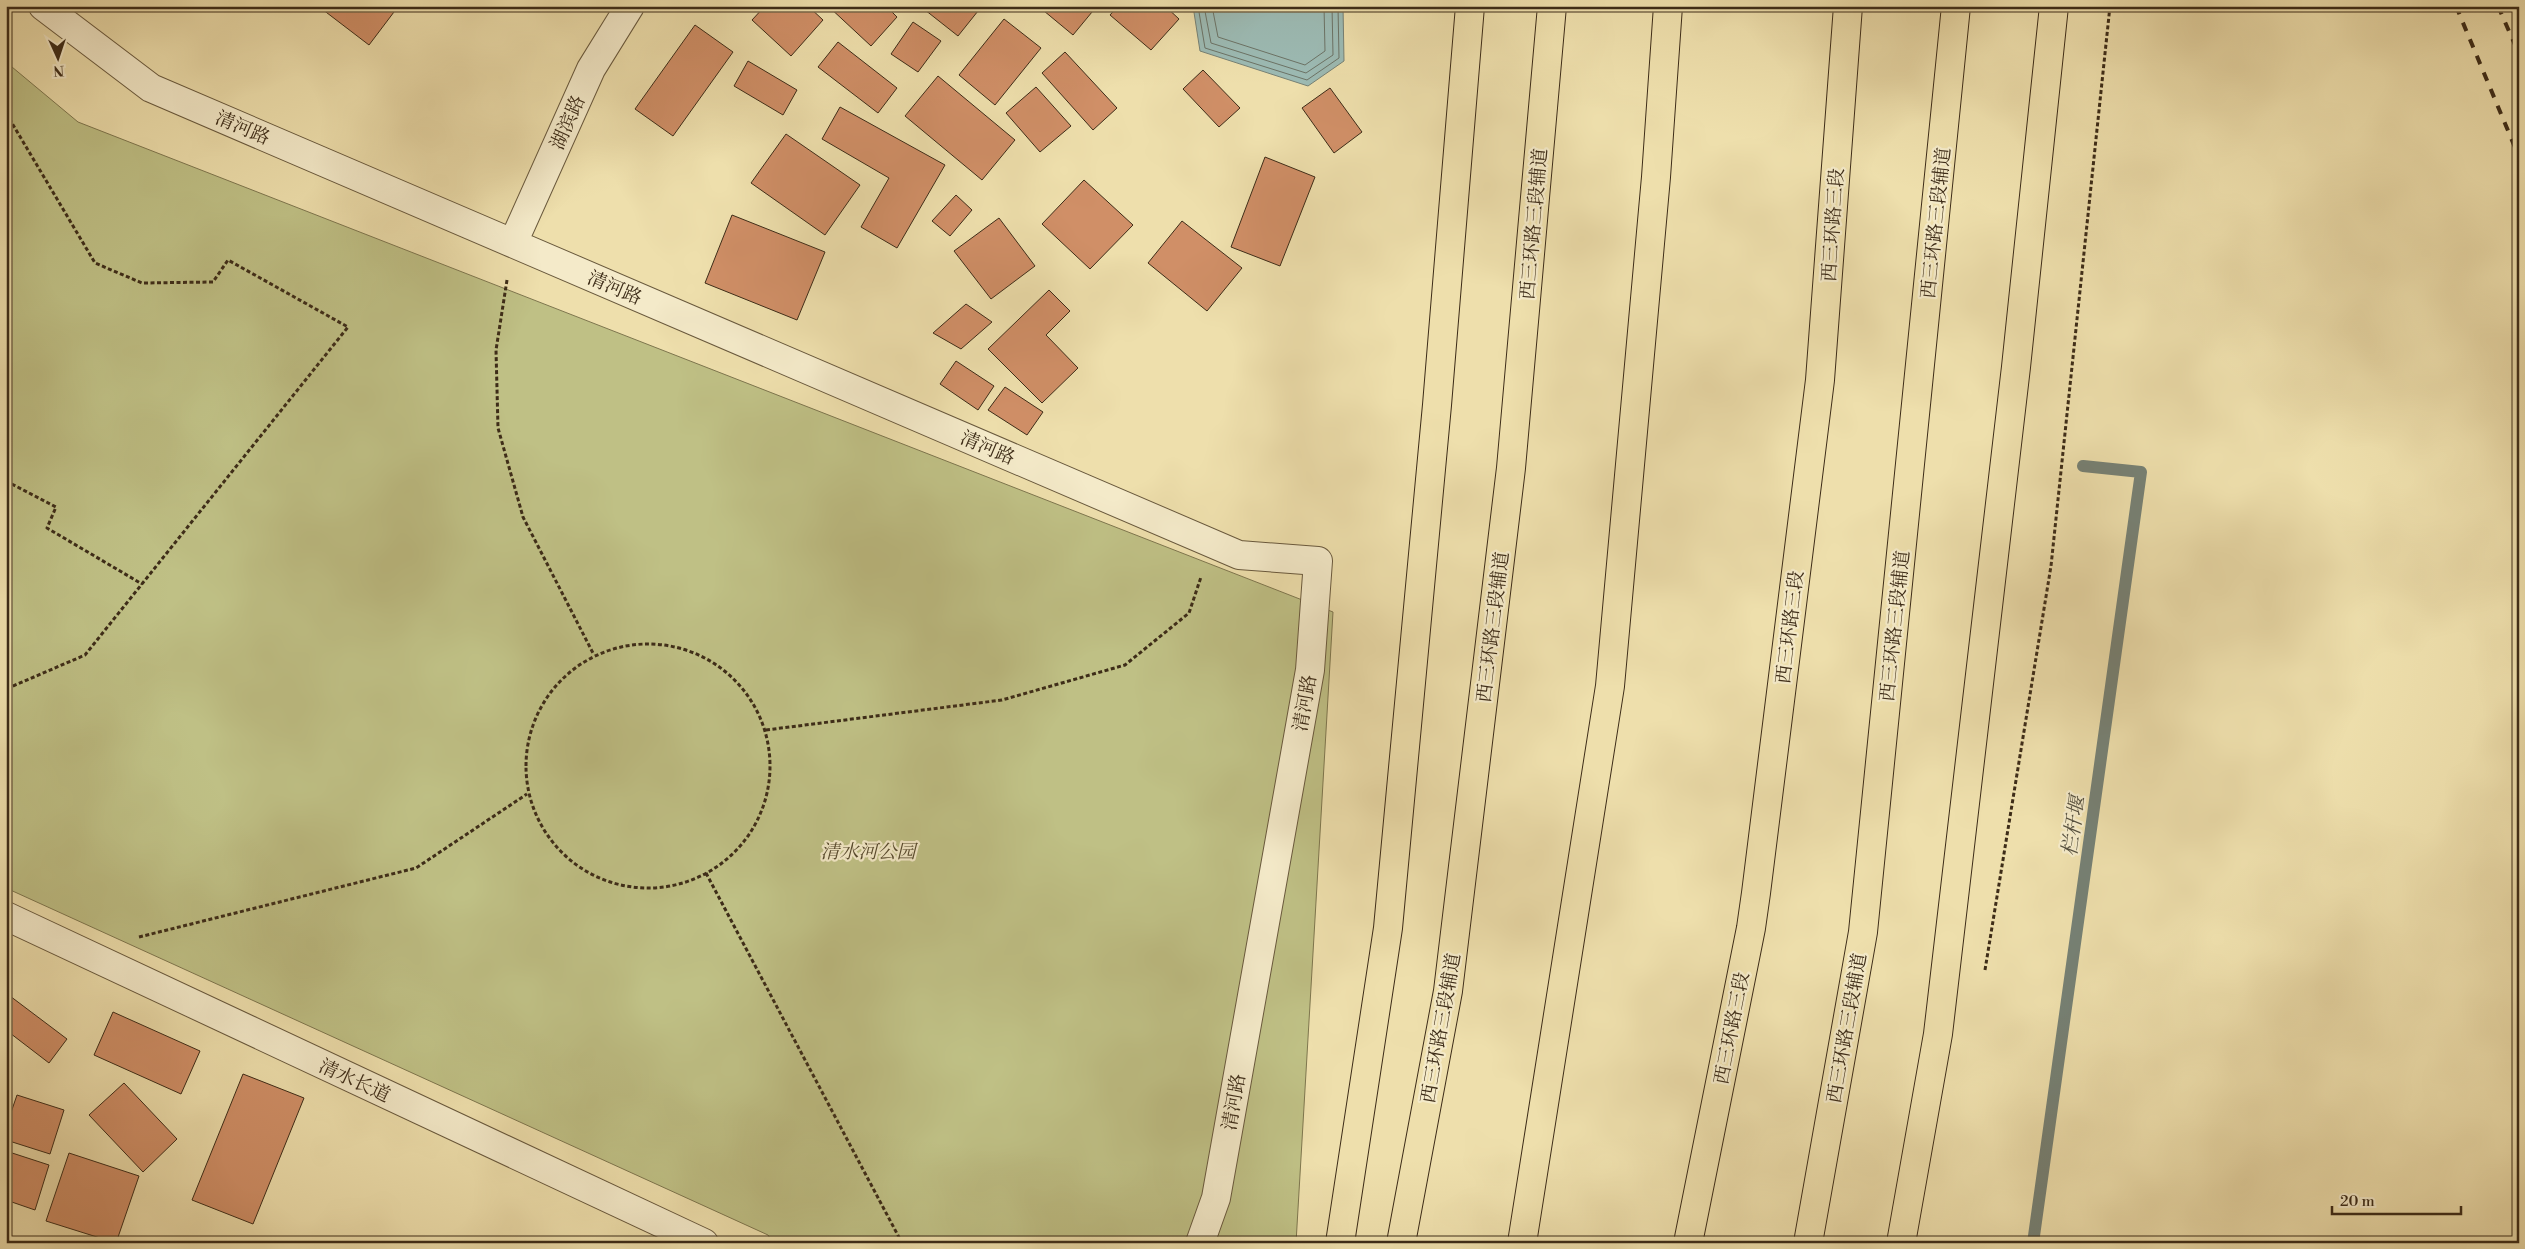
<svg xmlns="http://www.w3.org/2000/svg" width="2525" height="1249" font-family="'Libre Bodoni','Noto Serif SC',serif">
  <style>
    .green { fill: #bfc085; stroke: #7e764e }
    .water { fill: #9cbab3; stroke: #768175 }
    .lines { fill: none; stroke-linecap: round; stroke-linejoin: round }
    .shore { stroke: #6c7366; stroke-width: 1 }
    .stream { stroke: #768175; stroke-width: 12 }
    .building { fill: #d08f67; stroke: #3d2c18 }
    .minor-casing { stroke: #69593d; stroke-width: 30 }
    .major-casing { stroke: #3d2c18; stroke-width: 30 }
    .highway-casing { stroke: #3d2c18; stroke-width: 30 }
    .path { stroke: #3d2c18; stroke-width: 3; stroke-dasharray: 4 2.5; stroke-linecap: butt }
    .minor { stroke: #f4eac9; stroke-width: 28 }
    .major { stroke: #eedfac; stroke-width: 28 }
    .highway { stroke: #eedfac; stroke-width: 28 }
    .rail { stroke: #3d2c18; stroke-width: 4; stroke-dasharray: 9 9; stroke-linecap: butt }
    .labels { text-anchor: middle; stroke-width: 4.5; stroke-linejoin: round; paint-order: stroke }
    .street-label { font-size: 19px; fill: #3d2c18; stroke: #f4eac9 }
    .park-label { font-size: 19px; font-style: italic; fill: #574a2e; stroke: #f4eac9 }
    .water-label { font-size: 20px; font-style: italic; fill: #55503f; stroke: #f4eac9 }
  </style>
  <rect width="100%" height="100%" fill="#eedfac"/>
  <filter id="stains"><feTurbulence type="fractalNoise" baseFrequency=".004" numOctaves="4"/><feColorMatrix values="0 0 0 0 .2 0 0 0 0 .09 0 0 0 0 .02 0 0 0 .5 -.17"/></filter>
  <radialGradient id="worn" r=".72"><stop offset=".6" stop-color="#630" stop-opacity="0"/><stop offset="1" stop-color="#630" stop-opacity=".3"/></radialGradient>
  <path class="green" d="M6,62L78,122L1333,612L1296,1243H773L768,1235L6,888Z"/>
  <path class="water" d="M1193,6H1343L1344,61L1308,86L1200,51Z"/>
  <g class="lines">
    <path class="shore" d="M1198,6L1205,48L1307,80L1339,58L1338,6
      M1204,6L1211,43L1306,73L1333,55L1332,6
      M1212,6L1218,37L1305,65L1325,51L1324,6"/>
    <path class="stream" d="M2033,1243L2141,472L2083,466"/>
  </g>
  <path class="building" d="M318,6H395L397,8L369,45Z
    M765,6H808L823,20L791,56L752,20Z
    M828,6H886L897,17L871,46Z
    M920,6H982L958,36Z
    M1038,6H1097L1073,35Z
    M1118,6H1165L1179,19L1151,50L1110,15Z
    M1004,19L1041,48L995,105L959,75Z
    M913,22L941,41L918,72L891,54Z
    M695,25L733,52L673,136L635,109Z
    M838,42L897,88L878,113L818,67Z
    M1065,52L1117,108L1093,130L1042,73Z
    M748,61L797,90L783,115L734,86Z
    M1203,70L1240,108L1219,127L1183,89Z
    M938,76L1015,140L982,180L905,116Z
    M1036,87L1071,126L1040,152L1006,113Z
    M1330,88L1362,132L1334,153L1302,108Z
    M840,107L945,165L897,248L861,227L889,178L822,139Z
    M786,134L860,185L825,235L751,183Z
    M1265,157L1315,177L1280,266L1231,247Z
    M1084,180L1133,225L1090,269L1042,224Z
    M956,195L972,210L950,236L932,221Z
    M732,215L825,252L797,320L705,283Z
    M999,218L1035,266L991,299L954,251Z
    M1182,221L1242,268L1207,311L1148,263Z
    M1049,290L1070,311L1046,335L1078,368L1042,403L988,349Z
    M966,304L992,322L961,349L933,333Z
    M956,361L994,386L978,410L940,384Z
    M1005,387L1043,412L1027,435L988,410Z
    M6,993L67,1039L49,1063L6,1030Z
    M113,1012L200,1051L181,1094L94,1055Z
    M243,1074L304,1098L253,1224L192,1200Z
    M124,1083L177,1139L143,1172L89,1115Z
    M17,1095L64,1110L50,1154L6,1140V1127Z
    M6,1151L49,1165L35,1210L6,1200Z
    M69,1153L139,1176L116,1243L46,1221Z"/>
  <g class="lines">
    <defs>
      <path id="minor" d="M43,6L151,88L1239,555L1318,561L1310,670L1216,1198L1200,1243
        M513,243L591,69L630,6
        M6,916L704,1243"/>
      <path id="major" d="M1340,1243L1388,928L1437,405L1470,6
        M1401,1243L1448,991L1511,468L1552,6
        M1808,1243L1863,932L1956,6
        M1901,1243L1938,1034L2016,367L2054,6"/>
      <path id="highway" d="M1522,1243L1610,686L1656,177L1668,6
        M1688,1243L1751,928L1756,893L1820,380L1848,6"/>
    </defs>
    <use href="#minor" class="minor-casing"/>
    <use href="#major" class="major-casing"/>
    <use href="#highway" class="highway-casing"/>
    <path class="path" d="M6,113L95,263L142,283L213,282L228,260L348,327L85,655L6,689
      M507,280L496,350L498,428L523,517L594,655
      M6,481L56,507L47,528L142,584
      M526 766a122 122 0 1 1 244 0a122 122 0 1 1-244 0Z
      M766,730L1002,700L1125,665L1189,613L1201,577
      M706,873L902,1243
      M139,937L416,868L527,794
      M1985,970L2051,566L2110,6"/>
    <use href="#minor" class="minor"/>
    <use href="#major" class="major"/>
    <use href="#highway" class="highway"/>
    <path class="rail" d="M2456,6L2519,157
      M2498,6L2519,54"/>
  </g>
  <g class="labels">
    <g class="street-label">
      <text transform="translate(567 122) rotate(-66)" y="7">湖滨路</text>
      <text transform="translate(243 127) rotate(23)" y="7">清河路</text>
      <text transform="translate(1935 223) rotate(-84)" y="7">西三环路三段辅道</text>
      <text transform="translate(1533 224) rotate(-85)" y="7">西三环路三段辅道</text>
      <text transform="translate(1832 225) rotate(-86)" y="7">西三环路三段</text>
      <text transform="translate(615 287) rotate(23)" y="7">清河路</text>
      <text transform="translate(988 447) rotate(23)" y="7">清河路</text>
      <text transform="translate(1894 626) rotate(-84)" y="7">西三环路三段辅道</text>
      <text transform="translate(1492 627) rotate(-83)" y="7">西三环路三段辅道</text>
      <text transform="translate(1789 627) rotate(-83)" y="7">西三环路三段</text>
      <text transform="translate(1304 703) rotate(-80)" y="7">清河路</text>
      <text transform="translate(1440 1028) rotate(-80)" y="7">西三环路三段辅道</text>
      <text transform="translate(1731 1028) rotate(-79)" y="7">西三环路三段</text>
      <text transform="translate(1846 1028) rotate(-80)" y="7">西三环路三段辅道</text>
      <text transform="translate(355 1080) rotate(25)" y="7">清水长道</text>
      <text transform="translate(1233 1102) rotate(-80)" y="7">清河路</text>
    </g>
    <g class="park-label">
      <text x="868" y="858">清水河公园</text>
    </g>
    <g class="water-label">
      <text transform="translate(2073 826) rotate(-82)" y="7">栏杆堰</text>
    </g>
  </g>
  <rect width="2525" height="1249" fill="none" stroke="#eedfac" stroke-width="25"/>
  <rect x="8" y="8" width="2510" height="1234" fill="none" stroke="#3d2c18" stroke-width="2.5"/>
  <rect x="12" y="12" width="2500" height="1224" fill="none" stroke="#3d2c18"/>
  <g transform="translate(58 58) rotate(177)" stroke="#f4eac9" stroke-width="4" paint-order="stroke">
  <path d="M0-4L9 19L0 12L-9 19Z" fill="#3d2c18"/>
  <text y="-8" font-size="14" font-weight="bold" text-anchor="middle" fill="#3d2c18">N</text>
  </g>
  <path d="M2332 1206v8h129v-8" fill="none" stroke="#3d2c18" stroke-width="2.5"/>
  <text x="2340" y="1206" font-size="15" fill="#3d2c18" stroke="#f4eac9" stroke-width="4" paint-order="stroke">20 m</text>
  <rect width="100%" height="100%" filter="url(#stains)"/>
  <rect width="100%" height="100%" fill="url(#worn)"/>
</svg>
